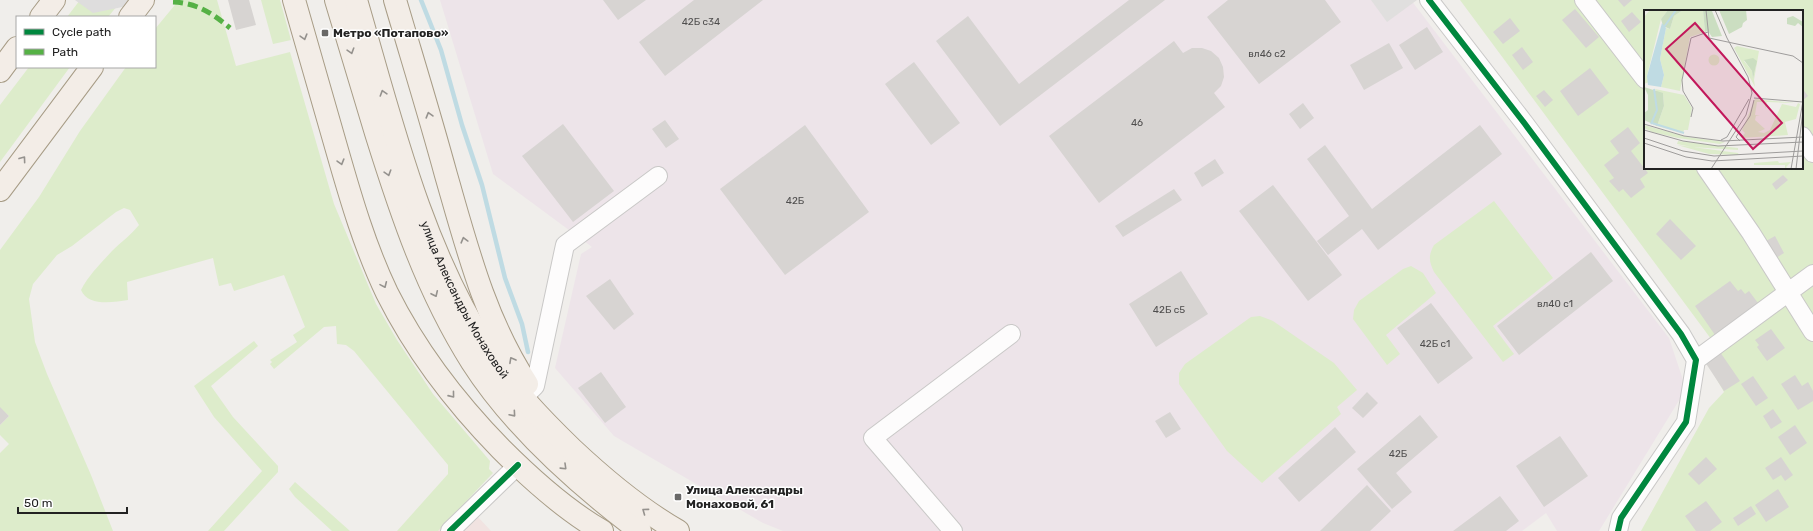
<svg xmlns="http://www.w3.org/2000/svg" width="1813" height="531" font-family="Rubik,sans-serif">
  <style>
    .commercial { fill: #f1e3e1 }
    .industrial { fill: #ede4e9 }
    .grass { fill: #ddeccb; fill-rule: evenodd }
    .parking { fill: #e0dfde }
    .pier { fill: #dedddd }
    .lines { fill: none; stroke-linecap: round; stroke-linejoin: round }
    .stream { stroke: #bfdbe3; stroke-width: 4.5 }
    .building { fill: #d7d4d2 }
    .minor-casing { stroke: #c9c8c7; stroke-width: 20 }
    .major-casing { stroke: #a79c86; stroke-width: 24 }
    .minor { stroke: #fdfcfc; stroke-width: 18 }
    .major { stroke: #f3ede7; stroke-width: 22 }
    .quiet { stroke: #55b145; stroke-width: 5; stroke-dasharray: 10 5; stroke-linecap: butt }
    .cycleway-casing { stroke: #fff; stroke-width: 8 }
    .cycleway { stroke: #00873e; stroke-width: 6 }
    .oneway { stroke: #95928e }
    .poi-dot { fill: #6a6968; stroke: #fff; stroke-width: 1.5 }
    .labels { text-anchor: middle; stroke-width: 3; stroke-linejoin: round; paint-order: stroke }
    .number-label { font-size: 10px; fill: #4f4e4e }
    .poi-label { font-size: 12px; font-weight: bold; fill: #222; stroke: #fff; text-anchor: start }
    .street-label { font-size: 12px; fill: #222; stroke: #fff }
    .inset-river { fill: none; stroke: #bfdbe3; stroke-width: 2 }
    .inset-road { fill: none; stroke: #9e9c9b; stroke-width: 1 }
    .view { fill: #c2185b; fill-opacity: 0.15; stroke: #c2185b; stroke-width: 2 }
    .inset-edge { fill: none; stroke: #222; stroke-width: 2 }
  </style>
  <rect width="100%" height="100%" fill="#f0eeeb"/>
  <path class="commercial" d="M462,500L491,531H430Z"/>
  <path class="industrial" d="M440,0H1411L1669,338L1686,389L1599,531H1557L1546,513L1522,531H783L763,523L614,436L555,368L581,254L592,247L493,174Z"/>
  <path class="grass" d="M80,0H122L108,17H67Z
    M179,0H217L236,66L290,52L334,204L376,304L397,340L433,394L490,461L489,469L493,473L438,531H397L448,474V465L354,351L346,345L337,344L336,326L324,327L274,369L270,364L272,362L270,360L297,342L293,335L305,327L284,275L234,291L231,283L219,286L213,258L127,282L128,300C114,302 88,307 81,290C88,276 101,263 112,251C121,242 131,235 139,225L130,210L124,208L116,212L72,246L57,255L33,284L29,299L35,342L47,374L91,475L113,531H0V453L9,444L0,435V425L9,416L0,408V250L39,197L80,131L126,67H155V29Z
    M261,0H280L291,40L273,44Z
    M1460,0H1813V531H1641L1709,408L1724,392L1705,359L1717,347ZM1645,11H1802V168H1645Z
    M29,67H70L0,162V105Z
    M1494,201L1553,278L1493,326L1514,354L1503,362L1434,272C1429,261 1428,256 1434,245Z
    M1411,266L1423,273L1436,293L1386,335L1400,354L1387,365L1353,319L1354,310L1359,301L1403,269Z
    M1260,316L1273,321L1334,363L1357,390L1337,407L1341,414L1262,483L1227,451L1179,384V373L1185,364L1251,317Z
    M254,341L258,346L211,386L233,417L278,466V472L224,531H208L262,471L214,417L194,386Z
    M295,482L350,531H332L295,497L289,489Z"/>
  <path class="parking" d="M1371,0H1417L1387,22Z"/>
  <path class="pier" d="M75,0H157L93,13Z"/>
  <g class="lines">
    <path class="stream" d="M421,0L441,50L462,125L482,185L505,278L522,324L528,352"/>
  </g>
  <path class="building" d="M228,0H249L256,25L236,30Z
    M603,0H646L618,20Z
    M694,0H763L665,76L639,42Z
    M1129,0H1165L1000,126L936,41L968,16L1019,84Z
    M1228,0H1325L1341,22L1259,84L1207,17Z
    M1618,0H1632L1624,7Z
    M1575,9L1599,37L1586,48L1562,20Z
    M1632,12L1641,22L1629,32L1621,21Z
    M1510,18L1520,31L1503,44L1493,32Z
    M1427,27L1443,52L1415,70L1399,45Z
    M1174,41L1183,53L1192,48H1202L1211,51L1219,58L1223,67L1224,77L1221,86L1214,93L1225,107L1099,203L1049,136Z
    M1389,43L1403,68L1364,90L1350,65Z
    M1522,47L1533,62L1523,70L1512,55Z
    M914,62L960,123L931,145L885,84Z
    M1590,68L1609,93L1578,116L1560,91Z
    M1802,88L1808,96L1802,101Z
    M1544,90L1553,100L1545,107L1536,96Z
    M1303,103L1314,118L1300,129L1289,114Z
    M665,120L679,139L666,148L652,129Z
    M563,124L614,191L573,222L522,156Z
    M805,125L869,212L785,275L720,189Z
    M1480,125L1502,154L1378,250L1362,229L1328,255L1317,241L1349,216L1362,229L1349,216L1307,159L1325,145L1372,209Z
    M1628,127L1640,143L1631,151L1648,173L1640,179L1645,187L1631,198L1623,189L1619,192L1609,181L1614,178L1604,165L1619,153L1610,141Z
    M1215,159L1224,173L1202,187L1194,173Z
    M1783,175L1788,180L1776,190L1772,184Z
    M1273,185L1342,275L1308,301L1239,211Z
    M1174,189L1182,200L1123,237L1115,226Z
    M1670,219L1696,246L1681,260L1656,234Z
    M1775,236L1784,253L1776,258L1766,241Z
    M1591,252L1613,281L1519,355L1497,326Z
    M1181,271L1208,314L1156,347L1129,304Z
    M610,279L634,314L614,330L586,296Z
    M1730,281L1738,291L1741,289L1745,294L1749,291L1758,303L1715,335L1695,306Z
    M1431,303L1473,358L1438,384L1397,328Z
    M1771,329L1785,348L1767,361L1757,347L1759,345L1755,340Z
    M1720,352L1740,381L1724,391L1705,362Z
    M601,372L626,407L605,423L578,388Z
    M1795,375L1802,386L1808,382L1813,391V401L1798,410L1781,384Z
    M1753,376L1768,398L1756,406L1741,384Z
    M1367,392L1378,403L1363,418L1352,408Z
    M0,407L9,416L0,425Z
    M1773,409L1782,422L1771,429L1763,416Z
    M1170,412L1181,429L1166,438L1155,421Z
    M1420,415L1438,437L1396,473L1412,492L1392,509L1357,469Z
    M1795,425L1807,443L1790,455L1778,437Z
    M1335,427L1356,452L1299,502L1278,478Z
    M1560,436L1588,476L1544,507L1516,466Z
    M1706,457L1717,469L1699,485L1688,474Z
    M1781,457L1793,475L1785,481L1781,475L1773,480L1765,468Z
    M1367,485L1391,511L1370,531H1320Z
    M1778,489L1789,507L1766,522L1755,505Z
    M1500,496L1519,521L1506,531H1453Z
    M1706,501L1722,522L1710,531H1696L1685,516Z
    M1751,506L1756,514L1738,526L1733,518Z"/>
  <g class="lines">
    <defs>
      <path id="minor" d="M1429,0L1525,124L1681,334L1696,360L1686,422L1621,518L1618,531
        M1584,0L1645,79
        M1802,136L1813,153
        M1706,168L1751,233L1813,332
        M1696,360L1813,274
        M523,398L535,386L565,245L658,176
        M450,531L518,465
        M953,531L873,438L1011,334"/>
      <g id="major">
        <path d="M294,0C308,50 323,100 337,150C351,199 365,247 387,293C416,351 456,403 501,449C531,479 565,510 602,531"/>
        <path d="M336,0C349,44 363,89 376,133C401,213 427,291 472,362C513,426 579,485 640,531"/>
        <path id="s1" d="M356,0C391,120 420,245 488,351C511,388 541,419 572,449C605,480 638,508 678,531"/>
        <path d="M395,0C412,58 430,116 446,175C467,248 485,320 527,384"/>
        <path d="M41,17L54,0"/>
        <path d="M130,17L143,0"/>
        <path d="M0,71L17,48"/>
        <path d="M0,190L92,67"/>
      </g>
    </defs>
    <use href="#minor" class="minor-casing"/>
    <use href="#major" class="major-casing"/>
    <use href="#minor" class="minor"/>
    <use href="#major" class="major"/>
    <path class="quiet" d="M173,2C197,3 212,13 230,28"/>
    <defs>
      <path id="cycleway" d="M1429,0L1525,124L1681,334L1696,360L1686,422L1621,518L1618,531
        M450,531L518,465"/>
    </defs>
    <use href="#cycleway" class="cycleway-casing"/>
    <use href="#cycleway" class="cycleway"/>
  </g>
  <defs><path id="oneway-chevron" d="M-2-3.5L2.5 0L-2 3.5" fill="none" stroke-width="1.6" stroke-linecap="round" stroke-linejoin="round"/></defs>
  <g class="oneway">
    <use href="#oneway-chevron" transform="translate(304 37) rotate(74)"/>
    <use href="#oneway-chevron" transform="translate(351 51) rotate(73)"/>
    <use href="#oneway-chevron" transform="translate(383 93) rotate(-107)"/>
    <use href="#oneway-chevron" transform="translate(429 115) rotate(-106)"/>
    <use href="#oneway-chevron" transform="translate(23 159) rotate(-54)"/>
    <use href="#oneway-chevron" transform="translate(341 162) rotate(74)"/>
    <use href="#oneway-chevron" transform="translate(388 173) rotate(73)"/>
    <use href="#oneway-chevron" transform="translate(464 240) rotate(-105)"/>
    <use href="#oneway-chevron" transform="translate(384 285) rotate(66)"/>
    <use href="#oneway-chevron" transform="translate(435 294) rotate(65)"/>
    <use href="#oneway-chevron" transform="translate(512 360) rotate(-119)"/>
    <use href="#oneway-chevron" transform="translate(452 395) rotate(51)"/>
    <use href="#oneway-chevron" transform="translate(513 414) rotate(49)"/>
    <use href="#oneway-chevron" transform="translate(564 467) rotate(44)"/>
    <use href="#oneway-chevron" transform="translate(645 511) rotate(-144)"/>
  </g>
  <g class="poi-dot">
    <rect x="321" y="29" width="8" height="8" rx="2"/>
    <rect x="674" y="493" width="8" height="8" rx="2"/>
  </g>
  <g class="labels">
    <g class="number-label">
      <text x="701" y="25">42Б с34</text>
      <text x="1267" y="57">вл46 с2</text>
      <text x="1137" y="126">46</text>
      <text x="795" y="204">42Б</text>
      <text x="1555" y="307">вл40 с1</text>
      <text x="1169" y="313">42Б с5</text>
      <text x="1435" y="347">42Б с1</text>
      <text x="1398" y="457">42Б</text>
    </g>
    <g class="poi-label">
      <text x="333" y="37">Метро «Потапово»</text>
      <text x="686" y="494">Улица Александры<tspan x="686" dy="14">Монаховой, 61</tspan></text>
    </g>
    <g class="street-label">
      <text dy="4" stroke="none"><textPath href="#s1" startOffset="320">улица Александры Монаховой</textPath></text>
    </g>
  </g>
  <g transform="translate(1644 10)">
    <rect width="159" height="159" fill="#f0eeeb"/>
    <path d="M6,0H24L17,9L3,66L5,72L0,74V7ZM39,0H59L61,22L46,27L36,81L17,77L20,65L16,49L22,18L26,19L30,6ZM93,36L115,41L110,70L111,77L90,38ZM106,49L112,56L109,69L108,61L100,51ZM64.5 50a5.5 5.5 0 1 1 11 0a5.5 5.5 0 1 1-11 0ZM11,79L40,85L48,98L44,120H40L39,123L13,116L20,96L19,83H14ZM111,89L151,93L123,92L121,99V92H113L111,105L116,106H112L111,110L121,119L114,122L120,123L126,120L138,94L152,97L154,93L156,94L152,109L141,112L144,125L97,128L101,123L98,120ZM0,115L43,127L81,132L76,134L34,128L8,122L0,118ZM34,131L94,138V140L48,137L33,134ZM33,135L94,143L95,145L65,144ZM134,151L135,153L147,152L142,157L144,159L141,158V155H110V153Z" fill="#ddeccb" fill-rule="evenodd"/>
    <path d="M24,0H39L30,6L26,19L19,16L17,9ZM59,0L68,1L78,26L68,27L64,21L61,22ZM75,0H102L103,10L99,13L98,17L85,24ZM149,6L159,12V17L154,13L151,16L143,14V8ZM109,48L113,51L109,69L108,61L100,50ZM0,77L19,83L20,96L13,116L0,110V103L4,100V85Z" fill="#cbdec1"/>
    <path d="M18,13L22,18L16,49L20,65L17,77L4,75L3,66Z" fill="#bfdbe3"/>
    <path class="inset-river" d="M20,17L32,0M8,113L40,123M7,114L13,100L10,79"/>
    <path class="inset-road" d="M62,0L65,28L149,46L159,53M110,88L159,92M47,107L49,98L39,81L38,70L47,28L64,22M0,114L40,126L79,131L159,127M0,120L39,131L74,136L159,132M0,128L39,141L70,146L159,141M77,130L83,127L105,89M96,131L92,127L106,106L110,90M0,133L42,147L68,151L159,146M67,159L102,105L108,83L104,67L83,28L71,0M147,159L159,91M152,159L159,100"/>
    <path class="view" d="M51,13L138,113L109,139L22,39Z"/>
    <rect width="159" height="159" class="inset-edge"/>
  </g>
  <rect x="16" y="16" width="140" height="52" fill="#ffffff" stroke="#a7a7a7"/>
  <rect x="24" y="29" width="20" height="6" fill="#00873e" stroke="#a7a7a7"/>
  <text x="52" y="36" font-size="12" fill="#222222">Cycle path</text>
  <rect x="24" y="49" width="20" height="6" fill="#55b145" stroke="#a7a7a7"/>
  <text x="52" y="56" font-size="12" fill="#222222">Path</text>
  <path d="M18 507v6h109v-6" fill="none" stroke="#222222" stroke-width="2"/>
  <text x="24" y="507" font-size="12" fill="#222222" stroke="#ffffff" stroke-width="3" paint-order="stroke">50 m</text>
</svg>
